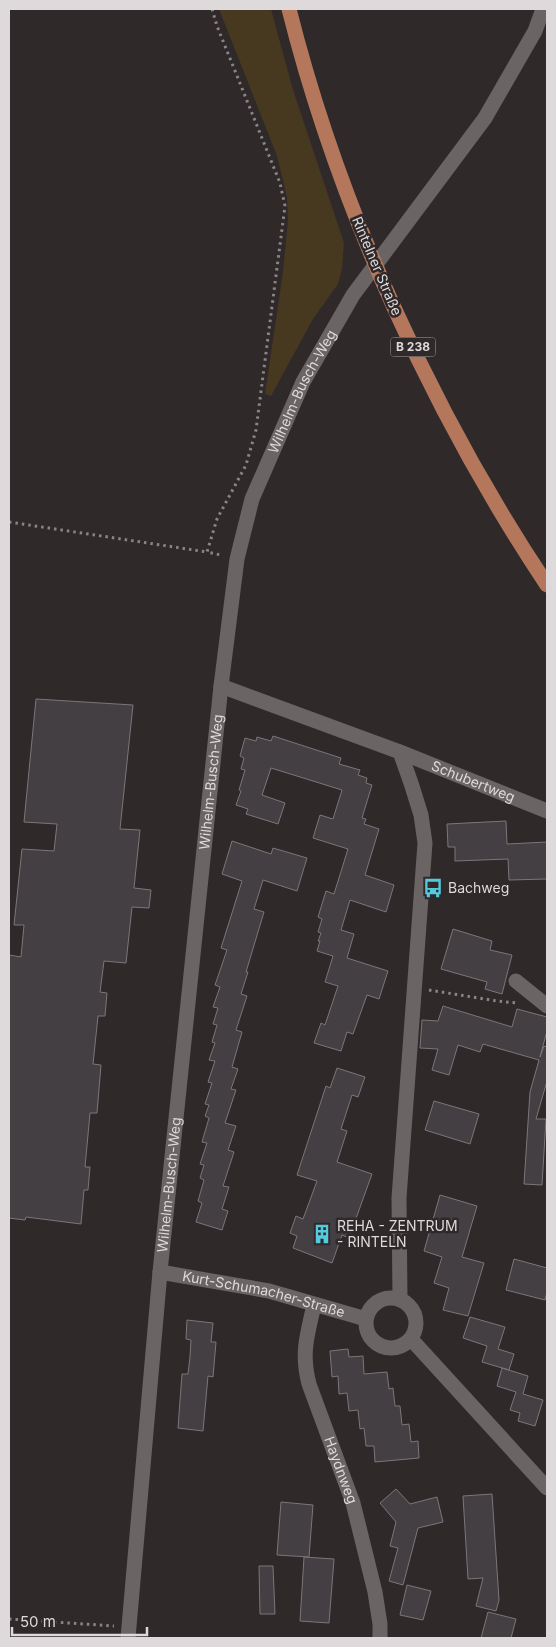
<svg xmlns="http://www.w3.org/2000/svg" width="556" height="1647" font-family="Inter,sans-serif">
  <style>
    .green { fill: #473820 }
    .building { fill: #443f42; stroke: #7c767a }
    .lines { fill: none; stroke-linecap: round; stroke-linejoin: round }
    .path { stroke: #898485; stroke-width: 3; stroke-dasharray: 2.5 4; stroke-linecap: butt }
    .minor { stroke: #6b6464; stroke-width: 15 }
    .major { stroke: #b4775c; stroke-width: 15 }
    .labels { text-anchor: middle; stroke-width: 5; stroke-linejoin: round; paint-order: stroke }
    .shield { fill: #2f292a; stroke: #aaa5a6; stroke-width: 1 }
    .shield-label { font-size: 12px; font-weight: bold; fill: #dedadb }
    .street-label { font-size: 14px; fill: #dedadb; stroke: #2f292a }
    .poi-label { font-size: 14px; fill: #dedadb; stroke: #2f292a; text-anchor: start }
  </style>
  <rect width="100%" height="100%" fill="#2f292a"/>
  <path class="green" d="M219,9H271L293,90L344,243L342,269L338,284L313,319L271,396L265,394L283,272L288,220L287,197L277,156Z"/>
  <path class="building" d="M36,699L133,705L120,829L140,830L134,888L151,890L149,908L132,907L126,963L104,961L100,992L107,993L105,1016H98L93,1064L101,1065L97,1113H90L85,1167H90L88,1190H84L81,1224L26,1217L25,1220L9,1218V955L21,957L24,925H14L22,849L54,851L57,824L24,822Z
    M273,736L341,758L339,764L360,770L358,775L367,778L366,783L372,785L362,818L366,819L364,824L379,829L365,875L394,885L386,912L350,900L341,930L354,934L347,958L388,971L379,999L367,995L353,1034L347,1032L341,1051L314,1043L321,1023L325,1025L338,986L325,982L333,956L317,951L320,941H318L321,933L318,932L322,919L318,917L326,891L334,894L348,849L313,838L320,815L333,819L342,790L271,768L262,795L285,803L278,824L246,814L248,809L236,805L241,791L239,790L245,770L241,769L244,758L240,756L245,738L256,741L257,737L271,741Z
    M506,821L507,844L547,842V879L509,880L508,859L455,861V847H448L447,824Z
    M232,841L271,854L273,848L307,858L297,891L263,880L254,909L264,912L246,972H248L241,994L247,996L236,1030L242,1032L232,1067L238,1069L231,1089L236,1090L225,1123L236,1126L228,1150L234,1152L223,1186L229,1187L222,1209L228,1211L222,1230L196,1222L202,1203L198,1201L204,1180L200,1178L204,1165L200,1164L207,1143L202,1142L209,1118L205,1116L209,1105L205,1104L212,1083L208,1082L215,1061L209,1060L215,1043L212,1042L217,1025L213,1024L218,1008L213,1007L220,987L215,985L227,950L221,948L242,881L222,874Z
    M453,929L492,941L490,950L512,955L502,994L485,989L487,982L441,969Z
    M443,1006L512,1027L517,1009L547,1017V1031L540,1057L544,1046L547,1047V1081L536,1119H546L542,1185L524,1184L530,1092L539,1060L483,1044L480,1052L458,1045L449,1075L432,1070L438,1049L420,1048L422,1020L438,1021Z
    M337,1068L365,1077L358,1097L352,1095L341,1129L347,1131L337,1162L372,1174L349,1238L342,1235L332,1263L293,1248L297,1236L290,1233L296,1216L303,1219L317,1181L297,1175L326,1086L330,1088Z
    M434,1101L479,1114L470,1144L425,1130Z
    M440,1195L477,1206L462,1257L484,1263L468,1316L443,1310L449,1288L434,1283L442,1257L424,1251Z
    M514,1259L547,1268V1292L545,1300L506,1290Z
    M470,1317L505,1327L498,1349L514,1354L509,1370L482,1362L487,1346L463,1338Z
    M187,1320L213,1323L211,1342H216L213,1377L208,1376L203,1431L178,1428L182,1374H188L190,1357L191,1340L186,1339Z
    M348,1349L349,1357L363,1356L364,1374L387,1372L389,1389L393,1388L395,1406H400L402,1425L409,1424L411,1442L418,1441L419,1458L375,1462L374,1446H366L364,1428L360,1429L358,1410L349,1411L347,1393L339,1394L338,1376L332,1377L330,1351Z
    M502,1368L528,1376L523,1394L543,1400L535,1426L518,1421L520,1413L510,1410L516,1392L497,1386Z
    M396,1489L410,1504L437,1497L443,1522L418,1528L403,1585L389,1581L398,1548L390,1546L396,1522L380,1503Z
    M492,1494L499,1600L496,1611L476,1606L483,1578L468,1579L463,1496Z
    M281,1502L313,1505L309,1557L277,1555Z
    M304,1557L334,1559L329,1623L300,1621Z
    M259,1566H273L275,1614H260Z
    M407,1585L431,1591L423,1620L400,1615Z
    M488,1612L516,1619L511,1638H481Z"/>
  <g class="lines">
    <path class="path" d="M212,9L217,26L280,183L285,206L256,430L246,465L217,519L207,552L221,555
      M9,522L207,552
      M429,990L497,1001L517,1003
      M9,1619L114,1626"/>
    <g class="minor">
      <path d="M221,686L400,752L411,783L421,815L425,843L399,1198L400,1300"/>
      <path id="s1" d="M400,752L547,811"/>
      <path d="M516,981L547,1006"/>
      <path id="s2" d="M160,1272L269,1291L366,1319"/>
      <circle cx="391" cy="1323" r="25"/>
      <path id="s3" d="M314,1305C307,1336 301,1353 309,1384L353,1503L375,1592L380,1624V1638"/>
      <path d="M411,1339L547,1488"/>
      <path id="s4" d="M128,1638L160,1272L221,686L237,559L252,499L303,382L353,295L485,118L535,31L543,9"/>
    </g>
    <path class="major" d="M289,9C339,208 433,414 547,585"/>
  </g>
  <defs>
    <symbol id="bus-bare" viewBox="-9 -9 18 18"><path d="M-5-6H5V4H4V6H2V4H-2V6H-4V4H-5ZM-3.5-4V0h7V-4ZM-3.5 1.2v1.5H-2V1.2ZM2 1.2v1.5H3.5V1.2Z" fill="#55cadf" stroke="#2f292a" stroke-width="2.5" paint-order="stroke"/></symbol>
    <symbol id="building-bare" viewBox="-9 -9 18 18"><path d="M-4-6H4V6H1V3H-1V6H-4ZM-2.5-4.3h1.7v1.8h-1.7ZM.8-4.3h1.7v1.8H.8ZM-2.5-1h1.7V.8h-1.7ZM.8-1h1.7V.8H.8Z" fill="#55cadf" stroke="#2f292a" stroke-width="2.5" paint-order="stroke"/></symbol>
  </defs>
  <g fill-rule="evenodd">
    <use href="#bus-bare" x="419" y="874" width="28" height="28"/>
    <use href="#building-bare" x="308" y="1220" width="28" height="28"/>
  </g>
  <g class="labels">
    <rect class="shield" x="390.5" y="337.5" width="45" height="19" rx="4"/>
    <g class="shield-label">
      <text x="413" y="351">B 238</text>
    </g>
    <g class="street-label">
      <text transform="translate(377 266) rotate(67)" y="5">Rintelner Straße</text>
      <text dy="5" stroke="none"><textPath href="#s4" startOffset="1265">Wilhelm-Busch-Weg</textPath></text>
      <text dy="5" stroke="none"><textPath href="#s1" startOffset="79">Schubertweg</textPath></text>
      <text dy="5" stroke="none"><textPath href="#s4" startOffset="860">Wilhelm-Busch-Weg</textPath></text>
      <text dy="5" stroke="none"><textPath href="#s4" startOffset="455">Wilhelm-Busch-Weg</textPath></text>
      <text dy="5" stroke="none"><textPath href="#s2" startOffset="106">Kurt-Schumacher-Straße</textPath></text>
      <text dy="5" stroke="none"><textPath href="#s3" startOffset="172">Haydnweg</textPath></text>
    </g>
    <g class="poi-label">
      <text x="448" y="893">Bachweg</text>
      <text x="337" y="1231">REHA - ZENTRUM<tspan x="337" dy="16">- RINTELN</tspan></text>
    </g>
  </g>
  <rect width="556" height="1647" fill="none" stroke="#dedadb" stroke-width="20"/>
  <path d="M12 1627v8h135v-8" fill="none" stroke="#dedadb" stroke-width="2.5"/>
  <text x="20" y="1627" font-size="15" fill="#dedadb" stroke="#2f292a" stroke-width="4" paint-order="stroke">50 m</text>
</svg>
